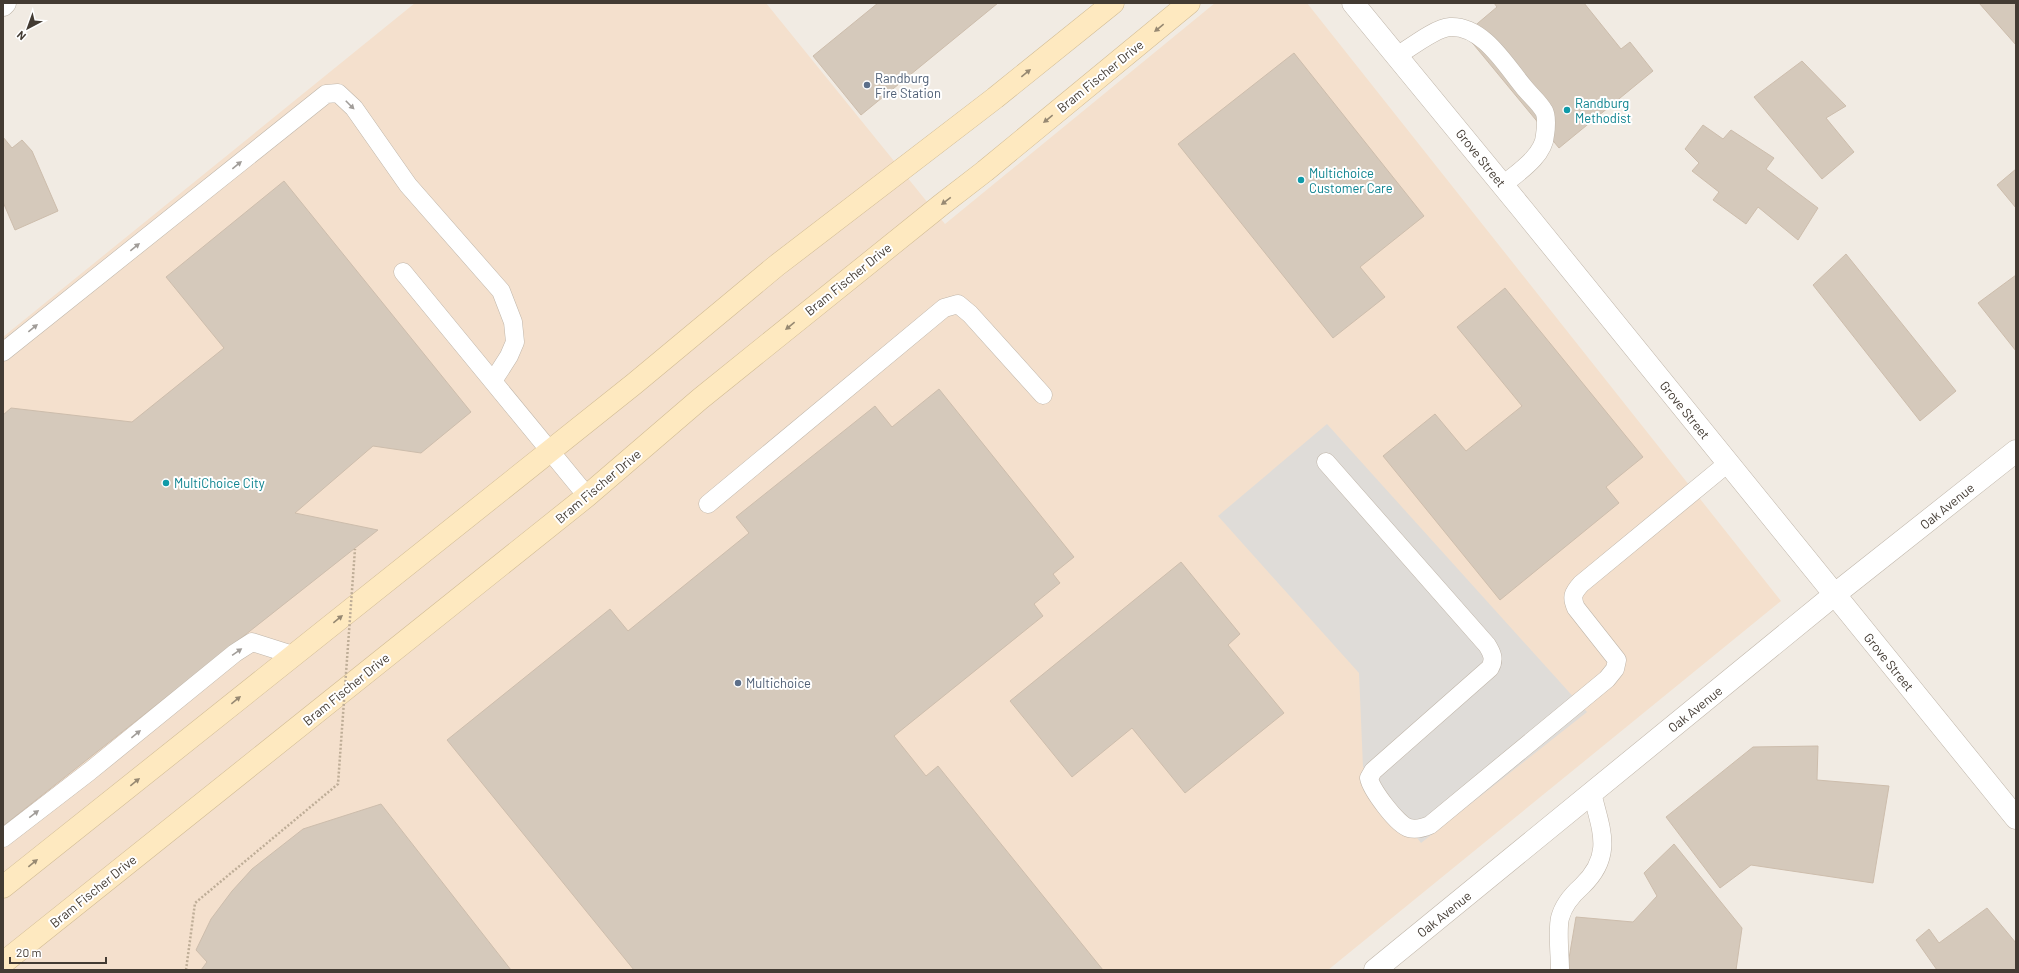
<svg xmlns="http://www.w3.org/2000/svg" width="2019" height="973" font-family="Barlow,sans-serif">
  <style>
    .commercial { fill: #f4e0cd }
    .parking { fill: #dfdcd8 }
    .building { fill: #d5c9bb; stroke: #cdbdac }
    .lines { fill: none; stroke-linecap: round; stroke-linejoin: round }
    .lane-casing { stroke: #bfb5a9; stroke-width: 19 }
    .street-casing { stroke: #bfb5a9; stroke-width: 23 }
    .secondary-casing { stroke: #d1bb93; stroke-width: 23 }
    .lane { stroke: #fff; stroke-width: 18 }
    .street { stroke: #fff; stroke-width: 22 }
    .secondary { stroke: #fee9c0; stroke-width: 22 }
    .path-bridge { stroke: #bead97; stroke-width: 2.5; stroke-dasharray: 2 2; stroke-linecap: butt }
    .oneway { fill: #978972 }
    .oneway2 { fill: #a19d99 }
    .service-dot { fill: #5c6f8a; stroke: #fff; stroke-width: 1.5 }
    .culture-dot { fill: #0f9aa8; stroke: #fff; stroke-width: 1.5 }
    .labels { text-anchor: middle; stroke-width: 4; stroke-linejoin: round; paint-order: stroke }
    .street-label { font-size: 13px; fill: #433b33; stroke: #fff }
    .service-label { font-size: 13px; fill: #4e5e75; stroke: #fff; text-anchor: start }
    .culture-label { font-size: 13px; fill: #0d838f; stroke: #fff; text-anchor: start }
  </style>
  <rect width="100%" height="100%" fill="#f1ebe3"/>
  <path class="commercial" d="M415,3H766L945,224L1215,3H1307L1781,601L1328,970H3V337Z"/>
  <path class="parking" d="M1327,424L1587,712L1421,843L1363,767L1359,673L1218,516Z"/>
  <path class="building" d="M878,3H998L861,115L813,56Z
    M1494,3H1584L1621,49L1630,42L1653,71L1559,148L1465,34L1497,7Z
    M1979,3H2016V45Z
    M1294,53L1424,216L1360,267L1385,297L1333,338L1178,144Z
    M1802,61L1846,106L1826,118L1854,152L1822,179L1754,97Z
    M1703,125L1723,139L1731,130L1774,158L1766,169L1818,208L1798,240L1758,207L1746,224L1713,200L1719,192L1692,171L1699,163L1685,149Z
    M3,137L12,148L22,140L32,151L58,211L15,230L3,202Z
    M2016,169V208L1997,185Z
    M284,181L471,412L421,453L373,446L295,513L378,530L3,826V415L11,408L132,422L224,348L166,277Z
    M1846,254L1956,391L1920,421L1813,285Z
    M2016,275V351L1978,303Z
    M1505,288L1643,457L1606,487L1619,503L1500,600L1383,456L1435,414L1466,451L1522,406L1457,327Z
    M939,389L1074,557L1053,574L1060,583L1034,604L1043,616L894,736L926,776L938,766L1103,970H634L447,740L610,609L628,631L749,533L736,517L875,406L892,427Z
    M1181,562L1240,634L1228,645L1284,713L1185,793L1132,728L1072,777L1010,701Z
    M1818,746L1817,780L1889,786L1873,883L1751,865L1720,888L1666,817L1753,747Z
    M381,804L511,970H201L207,962L196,950L211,919L232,891L252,869L303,829Z
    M1674,844L1742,928L1736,970H1567L1576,917L1633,922L1657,896L1644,873Z
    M1987,908L2016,943V970H1937L1916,940L1929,929L1939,943Z"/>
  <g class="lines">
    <defs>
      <path id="lane" d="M1397,56C1410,48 1435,28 1450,27C1482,25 1505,64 1523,86C1529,94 1539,102 1544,111C1547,116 1546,129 1545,135C1544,156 1517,173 1503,185
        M403,272L587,496
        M3,352L326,94L338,93L354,108L408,185L501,291L513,322L515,342L509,356L493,381
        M1326,462L1487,645C1492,653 1495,659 1490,668L1373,771L1369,778C1371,789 1397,825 1409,828C1416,830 1423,828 1430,825L1607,679L1615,669L1617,660L1576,608C1571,597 1573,593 1581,584L1728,463
        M708,504L944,308L958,304L970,314L1043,395
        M3,838L90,771L235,653L252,642L293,655
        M1560,970C1560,956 1557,930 1560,918C1563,906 1573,894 1582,886C1614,855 1601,830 1592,793"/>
      <path id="street" d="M1353,3L1523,210L2016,818
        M3,5L5,3
        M1375,970L1834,595L2016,451"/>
      <path id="secondary" d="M3,887L634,384L776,266L995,98L1113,3
        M3,963L587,496L700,399L941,205L985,171L1189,3"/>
    </defs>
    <use href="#lane" class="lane-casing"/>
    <use href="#street" class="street-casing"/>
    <use href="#secondary" class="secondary-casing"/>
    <use href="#lane" class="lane"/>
    <use href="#street" class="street"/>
    <use href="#secondary" class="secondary"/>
    <path class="path-bridge" d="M186,970L195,903L338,784L355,549"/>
  </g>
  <defs><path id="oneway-solid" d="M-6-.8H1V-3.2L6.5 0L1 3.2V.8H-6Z"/></defs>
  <g class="oneway">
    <use href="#oneway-solid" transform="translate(1159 28) rotate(141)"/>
    <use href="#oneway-solid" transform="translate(1026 73) rotate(-39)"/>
    <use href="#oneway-solid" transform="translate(1048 119) rotate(141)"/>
    <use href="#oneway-solid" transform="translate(946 201) rotate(143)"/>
    <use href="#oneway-solid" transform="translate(790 326) rotate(141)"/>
    <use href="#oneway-solid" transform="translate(338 619) rotate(-39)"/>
    <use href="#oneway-solid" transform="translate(236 700) rotate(-39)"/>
    <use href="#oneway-solid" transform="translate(135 782) rotate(-39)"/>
    <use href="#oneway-solid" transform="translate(33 863) rotate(-39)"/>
  </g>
  <g class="oneway2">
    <use href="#oneway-solid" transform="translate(350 105) rotate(45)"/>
    <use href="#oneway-solid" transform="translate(237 165) rotate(-39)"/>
    <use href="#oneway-solid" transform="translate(135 247) rotate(-39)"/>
    <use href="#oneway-solid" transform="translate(33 328) rotate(-39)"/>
    <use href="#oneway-solid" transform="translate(237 652) rotate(-35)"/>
    <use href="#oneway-solid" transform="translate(136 734) rotate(-39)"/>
    <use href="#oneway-solid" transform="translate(34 814) rotate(-37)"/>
  </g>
  <g class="service-dot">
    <circle cx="867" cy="85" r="4"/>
    <circle cx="738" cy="683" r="4"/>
  </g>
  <g class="culture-dot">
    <circle cx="1567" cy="110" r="4"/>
    <circle cx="1301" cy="180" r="4"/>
    <circle cx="166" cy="483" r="4"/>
  </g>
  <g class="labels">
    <g class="street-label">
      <text transform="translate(1100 76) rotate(-39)" y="5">Bram Fischer Drive</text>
      <text transform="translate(1481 158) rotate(51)" y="5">Grove Street</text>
      <text transform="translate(848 279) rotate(-39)" y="5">Bram Fischer Drive</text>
      <text transform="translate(1685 410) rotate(51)" y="5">Grove Street</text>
      <text transform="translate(598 486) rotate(-40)" y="5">Bram Fischer Drive</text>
      <text transform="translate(1947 506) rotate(-39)" y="5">Oak Avenue</text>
      <text transform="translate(1889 662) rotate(51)" y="5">Grove Street</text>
      <text transform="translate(346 689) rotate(-39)" y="5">Bram Fischer Drive</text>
      <text transform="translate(1695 709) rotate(-39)" y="5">Oak Avenue</text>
      <text transform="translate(93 891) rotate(-39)" y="5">Bram Fischer Drive</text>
      <text transform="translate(1444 914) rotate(-39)" y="5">Oak Avenue</text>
    </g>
    <g class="service-label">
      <text x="875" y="83">Randburg<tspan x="875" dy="15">Fire Station</tspan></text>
      <text x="746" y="688">Multichoice</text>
    </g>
    <g class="culture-label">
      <text x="1575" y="108">Randburg<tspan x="1575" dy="15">Methodist</tspan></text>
      <text x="1309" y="178">Multichoice<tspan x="1309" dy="15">Customer Care</tspan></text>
      <text x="174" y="488">MultiChoice City</text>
    </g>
  </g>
  <rect width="2019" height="973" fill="none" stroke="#433b33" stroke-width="8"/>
  <g transform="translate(28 28) rotate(221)" stroke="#ffffff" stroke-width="3" paint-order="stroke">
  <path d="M0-3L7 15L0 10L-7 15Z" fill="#433b33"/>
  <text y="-6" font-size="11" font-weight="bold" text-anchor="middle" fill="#433b33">N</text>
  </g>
  <path d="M10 957v6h96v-6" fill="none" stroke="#433b33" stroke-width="2"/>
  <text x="16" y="957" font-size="12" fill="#433b33" stroke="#ffffff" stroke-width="3" paint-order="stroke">20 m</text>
</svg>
